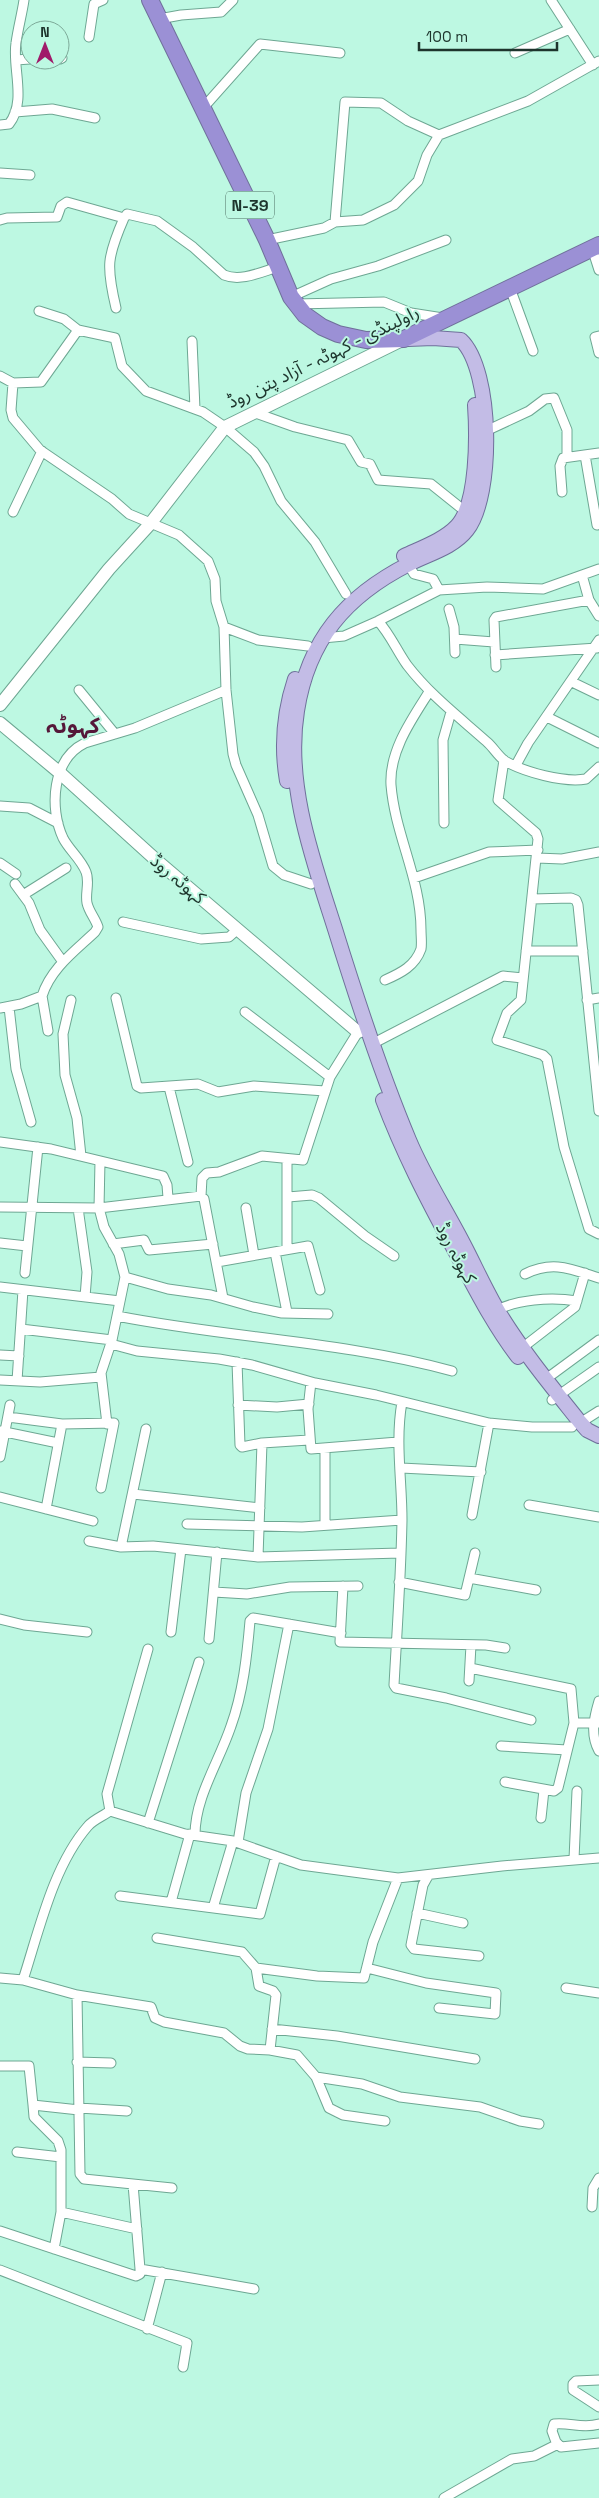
<svg xmlns="http://www.w3.org/2000/svg" width="599" height="2498" font-family="'Space Grotesk','Noto Sans Arabic',sans-serif">
  <style>
    .lines { fill: none; stroke-linecap: round; stroke-linejoin: round }
    .street-casing { stroke: #6ea793; stroke-width: 11 }
    .secondary-casing { stroke: #6ea793; stroke-width: 14 }
    .primary-casing { stroke: #6f709a; stroke-width: 16 }
    .highway-casing { stroke: #6f709a; stroke-width: 18 }
    .street { stroke: #fff; stroke-width: 9 }
    .secondary { stroke: #fff; stroke-width: 12 }
    .primary { stroke: #c3bce6; stroke-width: 14 }
    .highway { stroke: #9b90d5; stroke-width: 16 }
    .labels { text-anchor: middle; stroke-width: 4; stroke-linejoin: round; paint-order: stroke }
    .shield { fill: #bdf8e2; stroke: #4d6f63; stroke-width: 1 }
    .shield-label { font-size: 16px; font-weight: bold; fill: #1d342c }
    .street-label { font-size: 18px; fill: #1d342c; stroke: #bdf8e2 }
    .district-label { font-size: 22px; font-weight: bold; fill: #551739; stroke: #bdf8e2 }
  </style>
  <rect width="100%" height="100%" fill="#bdf8e2"/>
  <g class="lines">
    <defs>
      <path id="street" d="M551,0L593,65
        M159,19L181,15L221,12L233,0
        M89,37L94,4L103,0
        M515,53L570,29
        M60,59L62,58
        M16,60L30,59
        M203,108L260,44L340,53
        M15,112L52,109L95,118
        M0,125L9,124C27,101 12,68 16,43C18,28 22,14 24,0
        M0,173L30,175
        M0,220L7,218L57,217L61,206L67,202L124,218L127,214L157,221L193,247L224,275C241,282 261,272 278,267
        M335,222L345,102L381,103L408,121L439,135
        M267,240L324,228L335,222L363,220L394,205L418,181L427,155L439,135L528,101L599,61
        M592,248L599,270
        M510,288L533,351
        M291,297L331,279L378,266L446,240
        M296,304L384,302L411,313L443,318
        M116,308C106,266 107,257 124,218
        M39,311L64,319L78,330
        M599,336L595,337L599,353
        M192,341L195,409
        M0,376L13,383L41,382L78,330L115,338L122,366L146,391L203,412L225,427L254,452L264,466L281,501L315,542L346,594
        M13,383L11,410L13,418L40,450L112,499L129,514L179,535L208,561L215,579L216,601L224,627
        M253,412L295,427L348,440L361,462L370,464L378,480L431,484L466,512
        M486,431L529,411L545,399L554,398L567,430V456
        M585,455L597,525
        M562,492L560,466L563,458L599,453
        M13,512L42,451
        M408,564L414,574L433,579L439,590
        M582,575L589,600L599,616
        M449,609L454,627L455,653
        M378,621L439,590L487,587L543,589L599,569
        M323,638L344,636L378,621C390,634 397,651 407,665C430,695 459,717 487,742C493,747 498,756 505,761C524,772 564,783 586,779L599,767
        M455,639L494,642
        M308,646L258,640L224,627L226,690L233,754L236,765L258,815L273,866L284,875L311,884
        M495,655L597,648
        M496,667L494,620L496,617L589,600
        M572,682L599,695
        M79,690L115,734
        M547,717L599,743
        M504,760L498,800L536,833L538,839L521,1000L507,1013L497,1040L543,1055L547,1059L564,1147L589,1229L599,1234
        M516,765L528,743L599,640
        M0,806L29,808L58,823
        M444,823L443,740L451,712
        M537,858L562,859L599,852
        M0,863L16,874
        M414,878L489,852L538,850
        M15,884L29,903L40,930L63,962
        M23,895L66,868
        M532,899L571,898L576,900L578,905L599,1111
        M123,922L201,939L229,937L238,929
        M526,951H583
        M385,980C401,973 415,966 421,949C422,943 421,936 421,930C421,879 395,835 391,785C389,751 412,719 429,692
        M42,996L48,1031
        M116,998L137,1086L141,1088L198,1084L218,1092L254,1086L325,1091
        M71,1000L63,1034L65,1075L77,1118L81,1156
        M587,1000L599,998
        M9,1007L16,1069L31,1122
        M0,1008L21,1004L42,996C51,968 75,951 95,932L98,927C95,918 89,912 87,903C85,893 90,882 86,872C81,859 69,850 63,838C49,808 52,759 85,743L135,728L226,690
        M245,1012L330,1077
        M372,1044L503,976L523,978
        M169,1087L188,1162
        M0,1142L51,1149L163,1176L167,1185L168,1198
        M287,1159V1249
        M100,1161L99,1208L104,1227L119,1254L125,1277L112,1340L101,1373L107,1424
        M201,1196L202,1178L207,1173L219,1172L262,1156L303,1160L330,1077L358,1032
        M288,1197L312,1195L319,1198L365,1236L394,1256
        M0,1207L99,1208L201,1196L204,1199L223,1298
        M78,1208L87,1272L85,1297
        M246,1208L254,1255
        M0,1243L27,1246
        M113,1244L144,1240L149,1250L213,1244
        M275,1252L287,1312
        M217,1262L308,1246L320,1290
        M25,1273L38,1147
        M525,1274C553,1260 571,1269 599,1278
        M125,1277L168,1289L211,1295L253,1307L282,1313L328,1314
        M0,1287L120,1301
        M493,1312C516,1299 551,1297 577,1301
        M117,1316C228,1338 342,1341 452,1371
        M21,1329L112,1340
        M111,1344L137,1351L219,1359L252,1365L315,1383L376,1395L489,1423L532,1427H572
        M522,1348L575,1307L585,1273
        M0,1355L19,1356
        M237,1362L240,1445L242,1447L262,1443L309,1440
        M546,1379L599,1340
        M0,1380L40,1382L101,1377
        M17,1381L23,1290
        M311,1382L308,1409L311,1449L398,1442
        M552,1400L599,1367
        M402,1402C395,1441 402,1481 402,1520C401,1575 397,1630 394,1685L396,1688L446,1698L531,1720
        M238,1405L277,1407L309,1404
        M8,1417L62,1424L114,1423L101,1488
        M580,1423L599,1411
        M0,1431L58,1443
        M0,1457L10,1405
        M401,1468L481,1472
        M133,1494L260,1508
        M0,1497L93,1521
        M529,1505L599,1517
        M46,1509L62,1424
        M472,1515L489,1423
        M187,1524L302,1527L402,1520
        M325,1525V1448
        M89,1541L121,1547L153,1546L258,1557L400,1553
        M121,1547L146,1429
        M258,1557L262,1443
        M469,1578L536,1590
        M399,1582L465,1595L475,1553
        M343,1586L340,1642L486,1645L505,1648
        M214,1592L247,1594L290,1587L358,1586
        M0,1619L24,1625L87,1632
        M171,1632L181,1549
        M209,1639L217,1552
        M470,1668L571,1689L574,1723
        M469,1681L471,1645
        M599,1701C594,1718 590,1734 599,1751
        M501,1746L567,1750
        M505,1782L554,1791L558,1788L574,1723H599
        M110,1811L107,1794L148,1649
        M541,1818L544,1790
        M148,1823L199,1662
        M195,1835C195,1797 219,1762 231,1726C243,1693 247,1656 250,1621L253,1618L341,1633
        M238,1842L246,1793L268,1729L289,1624
        M574,1859L577,1791
        M428,1876L423,1885L411,1945L414,1949L479,1956
        M120,1896L260,1914L276,1856
        M171,1902L190,1834
        M213,1908L233,1841
        M417,1913L463,1923
        M157,1938L242,1952L256,1968L259,1986L273,1991L276,1995L270,2050
        M256,1968L317,1976L364,1978L373,1942L398,1878
        M367,1968L426,1983L496,1993L495,2014L439,2008
        M0,1978L23,1980C39,1931 53,1866 88,1826C93,1820 103,1816 110,1811L185,1834L233,1841L301,1865L398,1878L502,1866L599,1858
        M23,1980L77,1995L151,2007L155,2018L164,2022L224,2033L240,2046L248,2049L270,2050L297,2055L316,2077L329,2108L343,2115L385,2121
        M566,1988L599,1993
        M77,1995L80,2174L84,2179L172,2188
        M272,2029L337,2036L475,2059
        M77,2062L111,2063
        M0,2066H29L33,2105L79,2110
        M316,2077L362,2084L400,2097L480,2107L520,2121L539,2124
        M33,2105L34,2117L58,2141L61,2150V2212L54,2249
        M79,2108L127,2111
        M17,2152L61,2157
        M592,2207L593,2188L599,2178
        M61,2212L137,2229
        M0,2231L136,2276L140,2274V2269L133,2184
        M140,2269L254,2289
        M0,2270L187,2343L183,2367
        M147,2329L162,2272
        M599,2380L576,2381L573,2384V2390L599,2407
        M599,2424C583,2429 569,2422 554,2424L552,2431L556,2442L561,2447L599,2443
        M444,2498L512,2459L534,2456L558,2444"/>
      <path id="secondary" d="M0,705L109,569L150,524L225,427L402,340
        M0,723L60,773L155,859L358,1032L366,1029"/>
      <path id="primary" d="M408,339L433,338L461,340C493,370 494,496 467,530C453,548 428,554 409,564C346,596 308,640 297,711C285,784 313,860 335,929C357,1000 380,1071 409,1140C424,1176 446,1210 464,1245C476,1268 487,1293 501,1316C524,1353 552,1387 579,1421L587,1430L599,1436
        M404,556C421,548 444,540 457,526C478,503 477,435 475,405
        M287,781C281,746 284,712 295,679
        M383,1100C403,1153 427,1199 454,1249C474,1286 492,1323 518,1357"/>
      <path id="highway" d="M150,0L267,240L291,297L305,315L322,327L338,334L366,340L404,339L599,245"/>
    </defs>
    <use href="#street" class="street-casing"/>
    <use href="#secondary" class="secondary-casing"/>
    <use href="#primary" class="primary-casing"/>
    <use href="#highway" class="highway-casing"/>
    <use href="#street" class="street"/>
    <use href="#secondary" class="secondary"/>
    <use href="#primary" class="primary"/>
    <use href="#highway" class="highway"/>
  </g>
  <g class="labels">
    <rect class="shield" x="226" y="191.5" width="48" height="27" rx="4"/>
    <g class="shield-label">
      <text x="250" y="211">N-39</text>
    </g>
    <g class="street-label">
      <text transform="translate(323 357) rotate(-26)" y="6">راولپنڈی - کہوٹہ - آزاد پتن روڈ</text>
      <text transform="translate(178 879) rotate(40)" y="6">کہوٹہ روڈ</text>
      <text transform="translate(456 1253) rotate(62)" y="6">کہوٹہ روڈ</text>
    </g>
    <g class="district-label">
      <text x="73" y="733">کہوٹہ</text>
    </g>
  </g>
  <g transform="translate(45 45)"><circle r="24" fill="#bdf8e2" stroke="#7daa99"/>
  <path d="M0-4L9 19L0 12L-9 19Z" fill="#a01a6a"/>
  <text y="-8" font-size="14" font-weight="bold" text-anchor="middle" fill="#1d342c">N</text>
  </g>
  <path d="M419 42v8h138v-8" fill="none" stroke="#1d342c" stroke-width="2.5"/>
  <text x="426" y="42" font-size="15" fill="#1d342c" stroke="#bdf8e2" stroke-width="4" paint-order="stroke">100 m</text>
</svg>
